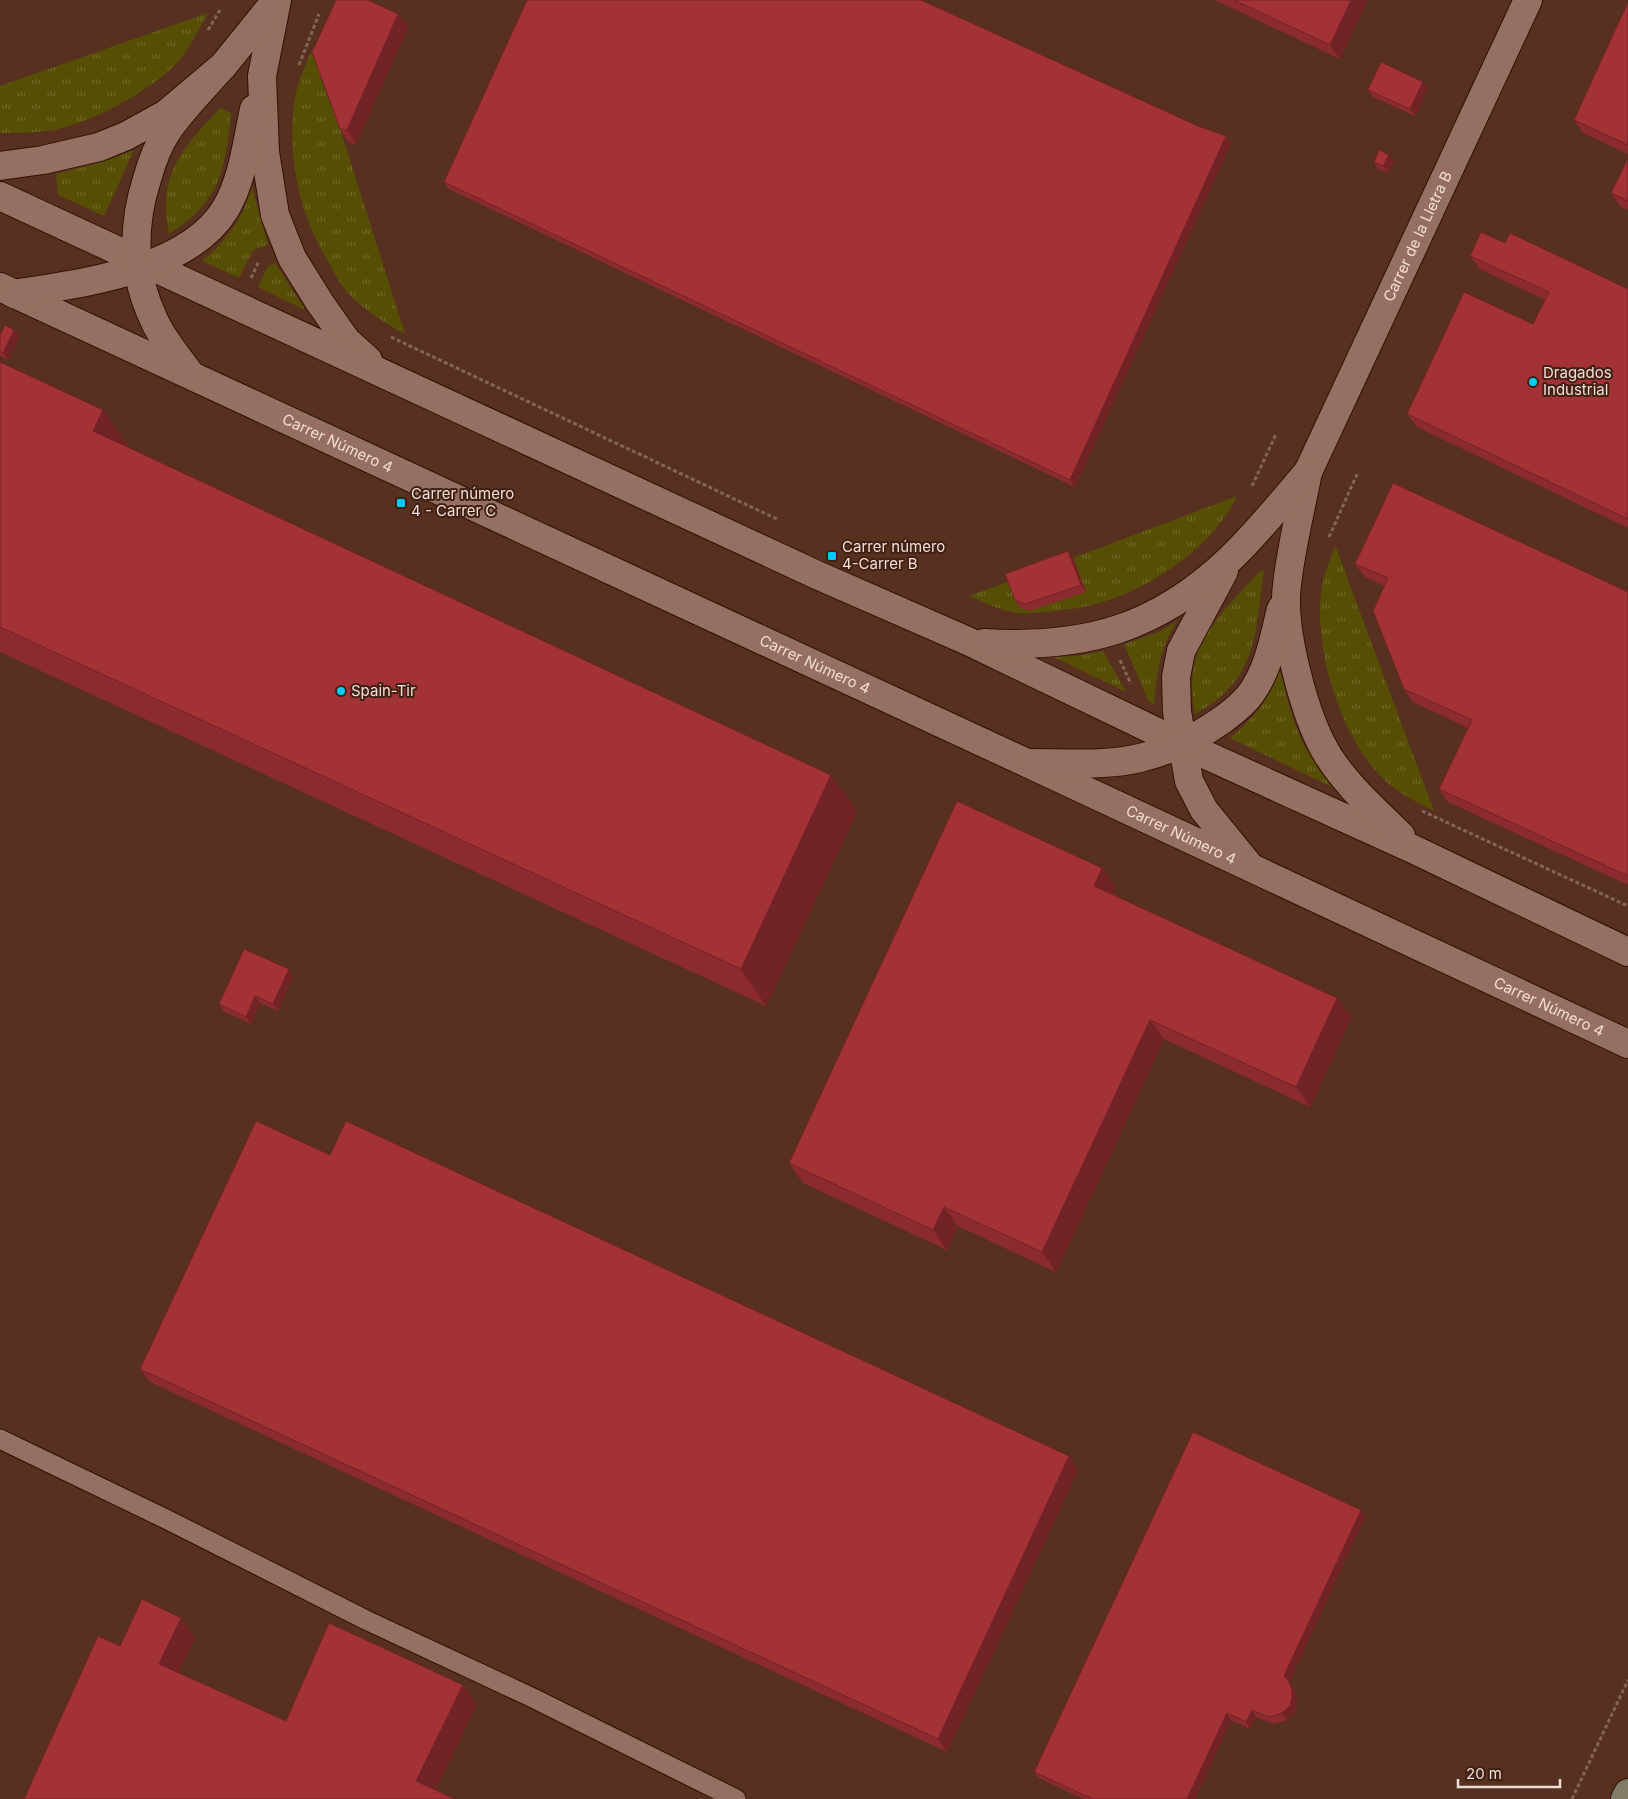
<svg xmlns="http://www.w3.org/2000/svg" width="1628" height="1799" font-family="Inter,sans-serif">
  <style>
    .built { fill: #573020 }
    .grass { fill: url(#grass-tufts) }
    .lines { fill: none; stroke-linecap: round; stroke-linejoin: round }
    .service-casing { stroke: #2f1206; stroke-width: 21 }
    .minor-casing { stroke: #2f1206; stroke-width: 30 }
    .tertiary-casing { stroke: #2f1206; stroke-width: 30 }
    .secondary-casing { stroke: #2f1206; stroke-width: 30 }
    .path { stroke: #806458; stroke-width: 3; stroke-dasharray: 4 2.5; stroke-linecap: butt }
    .service { stroke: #956f61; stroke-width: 19 }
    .minor { stroke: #956f61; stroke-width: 28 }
    .tertiary { stroke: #956f61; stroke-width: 28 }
    .secondary { stroke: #807c68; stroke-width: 28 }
    .wall { fill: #8c2b2f }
    .shaded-wall { fill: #722326 }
    .building { fill: #a33237; stroke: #722326 }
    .poi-dot { fill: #02cbf9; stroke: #402114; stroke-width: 2 }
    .labels { text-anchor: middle; stroke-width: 4; stroke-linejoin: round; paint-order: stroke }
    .street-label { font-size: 15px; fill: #f2ddd5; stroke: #402114 }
    .poi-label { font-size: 15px; fill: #f2ddd5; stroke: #402114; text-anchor: start }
  </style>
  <defs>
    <pattern id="grass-tufts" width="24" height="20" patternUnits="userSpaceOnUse" patternTransform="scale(1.25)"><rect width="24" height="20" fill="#564e05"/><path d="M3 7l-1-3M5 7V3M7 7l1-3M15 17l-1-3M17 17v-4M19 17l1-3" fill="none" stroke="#6f6729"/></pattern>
  </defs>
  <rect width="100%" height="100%" fill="#4b2b1e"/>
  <path class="built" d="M0,0H1628V1799H0Z"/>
  <path class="grass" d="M208,13C199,29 188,52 175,65C145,94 94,121 54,130C36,133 18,133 0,133V86Z
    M314,46L405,334C382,321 365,311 347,292C338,282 332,268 325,256C298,209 288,157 294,103C297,83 306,63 314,46Z
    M220,108L231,113C225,170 221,201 169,234C157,174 182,149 220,108Z
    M134,150L104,216L58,195L56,174L102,162Z
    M252,187L268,245L253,250L239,278L202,261C227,241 243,217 252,187Z
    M275,263L305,310L258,287L268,266Z
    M1237,496C1213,547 1152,588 1099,603C1085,608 1069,609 1054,611C1041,612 1025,615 1012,612C997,609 983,602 969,596L1010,581L1086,592L1073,558Z
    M1335,545L1434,811C1418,803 1402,795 1389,784C1341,744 1310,642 1323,581C1326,569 1331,557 1335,545Z
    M1261,570L1264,571C1254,635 1259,679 1195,714C1181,646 1219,616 1261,570Z
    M1177,621C1159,649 1157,672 1154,705L1149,702L1124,644L1159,632Z
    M1103,651L1126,692L1054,657L1077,656Z
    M1279,666C1285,691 1291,717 1302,741C1310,757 1321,772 1332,787L1230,738C1257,716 1268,700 1279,666Z"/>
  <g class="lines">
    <defs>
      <path id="service" d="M0,1439L168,1520L366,1620L533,1698L736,1799"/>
      <g id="minor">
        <path id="s1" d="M1308,472L1528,0"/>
      </g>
      <g id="tertiary">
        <path d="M277,0L262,76L265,152L275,215L292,258L320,303L346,340L368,360"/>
        <path d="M0,166L43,160L99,147L126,136L166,114L223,66L274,3"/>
        <path d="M0,196L817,575L970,642L1182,744L1415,850L1628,952"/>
        <path id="s2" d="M0,287L1027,763L1628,1044"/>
        <path d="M14,294C80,283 188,272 226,208C243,179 247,141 254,109"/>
        <path d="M190,374C178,357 162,339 154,320C132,274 132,226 147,179C152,161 158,145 168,130C183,108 205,86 223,66"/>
        <path d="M1308,472C1301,509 1291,547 1287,585C1281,628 1305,720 1329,757C1348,787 1376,811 1401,836"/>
        <path d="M1224,571L1181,651L1176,677L1177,712L1189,781L1204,810L1248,864"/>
        <path d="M984,643C1085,649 1157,629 1231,558C1258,532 1282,502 1307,473"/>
        <path d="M1033,763C1068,763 1106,766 1140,758C1169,751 1198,737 1222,720C1233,712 1245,703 1252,692C1269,668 1274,637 1281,609"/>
      </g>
      <path id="secondary" d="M1625,1799L1628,1793"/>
    </defs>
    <use href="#service" class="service-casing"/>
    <use href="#minor" class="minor-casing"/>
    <use href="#tertiary" class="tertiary-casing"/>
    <use href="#secondary" class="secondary-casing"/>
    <path class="path" d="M208,30L220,10
      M299,65L319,14
      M251,278L259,261
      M391,337L779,520
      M1252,486L1276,434
      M1329,537L1358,472
      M1120,660L1131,684
      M1422,811L1628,906
      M1572,1799L1628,1680"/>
    <use href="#service" class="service"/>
    <use href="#minor" class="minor"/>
    <use href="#tertiary" class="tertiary"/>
    <use href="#secondary" class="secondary"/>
  </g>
  <path class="wall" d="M1215,0H1367L1340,59Z
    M1628,2V154L1583,133L1574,120Z
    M398,14L408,27L356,144L349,143L340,129Z
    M1428,88L1415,116L1373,97L1368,90Z
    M1198,126L1226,136L1231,143L1075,487L449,189L444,182Z
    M1628,158V210L1621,207L1611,193Z
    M1394,161L1388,173L1378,169L1374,162Z
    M1505,243L1628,289V528L1417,427L1407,414L1533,324L1545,300L1480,269L1470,256Z
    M14,330L19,336L8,360L0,356V335Z
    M0,362L129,447L128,448L857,811L766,1006L0,652Z
    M1073,558L1086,592L1029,611L1019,607L1015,600Z
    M1355,564L1628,592V885L1448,802L1439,789L1468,728L1413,702L1404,689L1384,586L1365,577Z
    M1102,868L1116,888L1113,894L1351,1018L1310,1107L1164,1039L1056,1272L958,1226L947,1250L803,1183L789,1163Z
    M293,976L278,1011L260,1003L251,1024L223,1011L219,1004Z
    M330,1155L1078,1470L947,1752L150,1382L140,1369Z
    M1361,1510L1365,1517L1289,1682L1294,1689L1297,1698V1705L1295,1712L1287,1720L1274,1724L1256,1717L1250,1729L1231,1720L1195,1799H1083L1039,1778L1034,1772Z"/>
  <path class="shaded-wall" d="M1351,0H1367L1340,59L1330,45Z
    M398,14L408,27L356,144L347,130Z
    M1423,82L1428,88L1415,116L1410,109Z
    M1226,136L1231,143L1075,487L1070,480Z
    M1389,155L1394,161L1388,173L1383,166Z
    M14,330L19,336L8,360L3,353Z
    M103,410L129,447L119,468L93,431Z
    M1068,551L1073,558L1086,592L1081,585Z
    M831,775L857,811L766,1006L741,969Z
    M1102,868L1116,888L1108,905L1094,886Z
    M289,969L293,976L278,1011L273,1004Z
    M255,996L260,1003L251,1024L246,1017Z
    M1337,998L1351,1018L1310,1107L1296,1087Z
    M1150,1020L1164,1039L1056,1272L1042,1252Z
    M944,1207L958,1226L947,1250L933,1230Z
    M1069,1456L1078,1470L947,1752L938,1739Z
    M1361,1510L1365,1517L1289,1682L1294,1689L1297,1698V1705L1295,1712L1287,1720L1282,1713L1284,1676Z
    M181,1618L195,1638L173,1684L159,1664Z
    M463,1685L477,1705L431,1799L416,1781Z
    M1252,1710L1256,1717L1250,1729L1246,1722Z
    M1227,1713L1231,1720L1195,1799H1187Z"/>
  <path class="building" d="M336,0H368L398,14L347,130L340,129L312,52Z
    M527,0H921L1198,126L1226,136L1070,480L444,182Z
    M1234,0H1351L1330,45Z
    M1628,2V145L1574,120Z
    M1381,62L1423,82L1410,109L1368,90Z
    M1379,150L1389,155L1383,166L1374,162Z
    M1628,158V201L1611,193Z
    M1481,232L1505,243L1510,233L1628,289V519L1407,414L1464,292L1533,324L1549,292L1470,256Z
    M5,325L14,330L3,353L0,351V335Z
    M0,362L103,410L93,431L831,775L741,969L0,627Z
    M1393,483L1628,592V876L1439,789L1472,720L1404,689L1373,611L1388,578L1355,564Z
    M1068,551L1081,585L1025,604L1015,600L1005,574Z
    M957,801L1102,868L1094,886L1337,998L1296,1087L1150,1020L1042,1252L944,1207L933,1230L789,1163Z
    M244,949L289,969L273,1004L255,996L246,1017L219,1004Z
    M256,1121L330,1155L346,1121L1069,1456L938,1739L140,1369Z
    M1193,1432L1361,1510L1284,1676L1289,1682L1292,1691V1698L1290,1706L1282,1713L1269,1717L1252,1710L1246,1722L1227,1713L1187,1799H1093L1034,1772Z
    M142,1599L181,1618L159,1664L286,1721L329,1623L463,1685L416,1781L455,1799H24L98,1636L120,1646Z"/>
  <g class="poi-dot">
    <circle cx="1533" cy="382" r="5"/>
    <rect x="396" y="498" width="10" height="10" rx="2.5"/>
    <rect x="827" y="551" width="10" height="10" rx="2.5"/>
    <circle cx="341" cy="691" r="5"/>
  </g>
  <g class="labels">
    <g class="street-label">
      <text dy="5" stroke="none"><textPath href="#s1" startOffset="260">Carrer de la Lletra B</textPath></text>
      <text dy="5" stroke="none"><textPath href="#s2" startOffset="372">Carrer Número 4</textPath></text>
      <text dy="5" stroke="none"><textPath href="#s2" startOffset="898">Carrer Número 4</textPath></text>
      <text dy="5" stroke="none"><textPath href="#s2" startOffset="1302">Carrer Número 4</textPath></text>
      <text dy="5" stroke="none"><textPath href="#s2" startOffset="1708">Carrer Número 4</textPath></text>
    </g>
    <g class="poi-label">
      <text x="1543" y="378">Dragados<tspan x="1543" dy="17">Industrial</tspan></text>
      <text x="411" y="499">Carrer número<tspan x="411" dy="17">4 - Carrer C</tspan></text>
      <text x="842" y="552">Carrer número<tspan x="842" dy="17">4-Carrer B</tspan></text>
      <text x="351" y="696">Spain-Tir</text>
    </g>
  </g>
  <path d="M1458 1779v8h102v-8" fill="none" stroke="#f2ddd5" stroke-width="2.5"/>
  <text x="1466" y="1779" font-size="15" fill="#f2ddd5" stroke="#402114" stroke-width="4" paint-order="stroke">20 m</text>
</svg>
